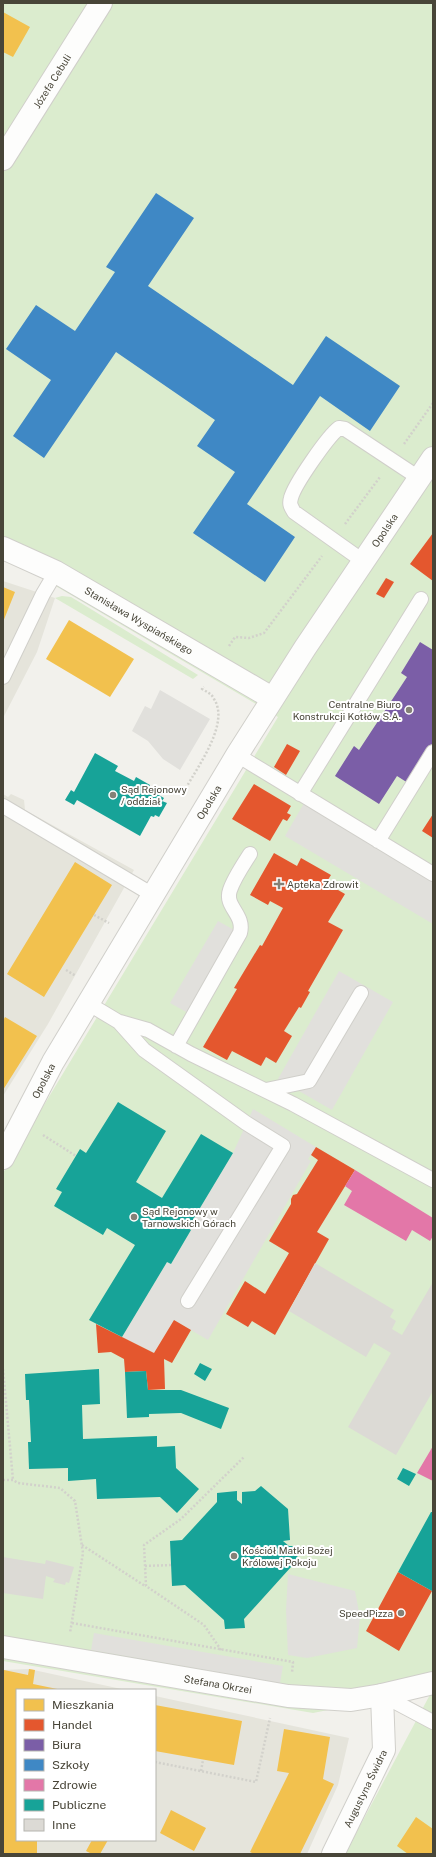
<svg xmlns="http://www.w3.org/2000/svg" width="436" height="1857" font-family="'Public Sans',sans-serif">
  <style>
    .residential { fill: #e5e4db }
    .green { fill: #dbecce }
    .parking { fill: #e1e0dc }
    .homes { fill: #f2c14e }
    .shops { fill: #e4572e }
    .offices { fill: #7b5ea7 }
    .schools { fill: #3f88c5 }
    .health { fill: #e377a8 }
    .public { fill: #17a398 }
    .building { fill: #dcdad5 }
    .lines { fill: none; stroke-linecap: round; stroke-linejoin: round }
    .service-casing { stroke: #d0cfca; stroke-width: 16 }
    .minor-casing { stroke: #d0cfca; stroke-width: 24 }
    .tertiary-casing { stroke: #d0cfca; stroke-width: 24 }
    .path { stroke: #d2d1cb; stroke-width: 2.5; stroke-dasharray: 2 2; stroke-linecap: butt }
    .service { stroke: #fdfdfc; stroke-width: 14 }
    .minor { stroke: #fdfdfc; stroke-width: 22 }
    .tertiary { stroke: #fdfdfc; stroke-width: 22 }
    .poi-dot { fill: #848177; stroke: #fff; stroke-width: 1.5 }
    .labels { text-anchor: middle; stroke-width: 4; stroke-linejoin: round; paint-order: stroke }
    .street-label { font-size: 10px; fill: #484538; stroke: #fff }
    .poi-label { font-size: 10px; fill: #484538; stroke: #fff; text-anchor: start }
  </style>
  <rect width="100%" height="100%" fill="#f2f1ec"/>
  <path class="residential" d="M3,581L55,598L37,652L3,718Z
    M3,794L8,797L11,794L24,800L25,810L134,870L48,1024L3,1096Z
    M29,1669L126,1690H17V1840H155V1696L349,1738L338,1785L307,1854H3V1670Z"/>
  <path class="green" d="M3,3H433V1854H345L433,1689L313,1713L3,1661V1173L278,717L3,555Z
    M62,596L71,597L81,603L198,675L193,679L55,598Z"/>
  <path class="parking" d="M160,690L210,719L180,770L163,759L148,741L132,731L145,706L151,709Z
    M307,798L433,874V924L285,836Z
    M218,921L236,931L188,1013L170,1003Z
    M339,971L393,1002L332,1110L278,1079Z
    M253,1109L316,1147L308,1159L311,1161L208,1340L174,1320L154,1353L122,1337L167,1262L171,1264L191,1230L188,1228L233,1153Z
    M288,1574L355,1591L360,1617L357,1648L307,1658L288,1655L286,1610Z
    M94,1633L283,1666L280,1683L91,1650Z"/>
  <path class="homes" d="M3,12L30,27L13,57L3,52Z
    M3,587L15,592L3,622Z
    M69,620L134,659L110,697L46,659Z
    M75,862L112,885L44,997L7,974Z
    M5,1017L37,1036L3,1090V1021Z
    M29,1669L35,1670L33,1684L62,1690H17V1840H37V1854H3V1676L4,1670L28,1675Z
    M155,1705L242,1721L234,1765L155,1751Z
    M284,1729L330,1737L323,1779L334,1784L300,1854H254L250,1852L289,1773L277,1771Z
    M171,1810L206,1828L194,1851L160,1833Z
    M416,1817L433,1829V1854H408L397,1846Z
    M92,1840H108L100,1854H92L86,1851Z"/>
  <path class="shops" d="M433,533V581L410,564Z
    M386,578L394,582L384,598L376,594Z
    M287,744L300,751L286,775L274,767Z
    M254,784L291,806L287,813L291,815L287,821L283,819L270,841L232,819Z
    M433,814V838L422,831Z
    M274,853L297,866L301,858L331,875L326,883L345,894L328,922L343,930L308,991L310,992L301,1008L299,1007L284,1031L292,1036L276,1063L266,1057L261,1066L232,1051L227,1060L203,1047L237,989L234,988L260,945L262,946L283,908L270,901L268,905L250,895Z
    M316,1147L355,1170L317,1232L329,1239L275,1335L252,1321L248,1327L226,1314L245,1281L265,1294L289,1253L269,1241L291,1204V1199L293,1195L297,1194L318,1160L311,1155Z
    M174,1320L191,1330L172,1363L164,1359L165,1389L148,1390L146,1371L125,1372L124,1359L111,1352L98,1353L96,1324L154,1353Z
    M398,1572L432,1591L399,1651L366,1631Z"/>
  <path class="offices" d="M420,642L433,650V743L408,783L397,776L379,804L335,776L354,746L359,750L407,677L401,673Z"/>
  <path class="schools" d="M156,193L194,218L148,286L293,385L326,336L400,386L370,431L320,396L247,504L295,537L265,582L193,533L235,472L197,446L215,420L116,352L44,458L13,436L51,380L6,349L36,305L75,331L115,272L106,267Z"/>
  <path class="health" d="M355,1170L433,1218V1236L430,1241L412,1230L406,1241L344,1205L352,1191L345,1186Z
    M433,1446L432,1463L433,1481L417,1473Z"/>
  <path class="public" d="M95,753L118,766L115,771L134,781L136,777L150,785L148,789L164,798L162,801L167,803L159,817L155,815L154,817L151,816L140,836L77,800L74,805L65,800L71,790L74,792Z
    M118,1102L166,1131L136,1182L162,1198L201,1134L233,1153L188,1228L191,1230L171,1264L167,1262L122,1337L89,1320L135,1245L107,1228L103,1235L54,1206L62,1192L56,1189L80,1149L86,1153Z
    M200,1363L212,1369L205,1381L194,1374Z
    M99,1369L100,1404L82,1405L83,1439L157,1436V1447L175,1446L176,1468L199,1489L177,1513L160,1497L97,1499L96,1479L68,1481V1468L29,1469L28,1442H31L29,1400H26L25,1374Z
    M146,1371L148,1390H181L229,1408L221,1429L181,1413L149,1414V1417L127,1418L125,1372Z
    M403,1468L416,1474L409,1486L397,1479Z
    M261,1486L288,1509L290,1540L283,1541L289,1546H298L297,1563H299V1566L291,1567L244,1619L245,1628L225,1629L224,1620L185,1585L172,1586L170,1541L182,1540L217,1502V1493L237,1491V1500L242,1504V1492L255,1491Z
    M431,1512H433L432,1591L398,1572Z"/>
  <path class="building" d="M315,1263L394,1310L390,1317L396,1321L392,1329L402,1335L433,1282V1391L396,1455L348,1427L391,1353L374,1343L366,1357L289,1311Z
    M3,1557L45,1564L46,1560L74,1567L69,1583L66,1582L65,1585L53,1582L55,1579L46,1576L43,1599L3,1593Z"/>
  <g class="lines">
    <defs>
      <path id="service" d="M363,561L294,512C291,507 289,504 291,498C294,485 328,436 339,428L345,429L419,478
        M3,677L43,594L56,572
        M237,755L433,874
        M300,794L421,599
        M3,806L153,895
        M378,841L433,752
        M89,1004L119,1022L144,1050L246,1123L283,1146L188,1301
        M120,1022L148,1030L191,1054L293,1104L433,1180
        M176,1046L240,933C245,914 224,907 230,890C234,878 243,865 250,854
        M266,1090L309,1081L361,993
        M382,1695L433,1722"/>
      <g id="minor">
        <path id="s1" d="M3,159L101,3"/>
        <path id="s2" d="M3,1647L288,1696L351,1700L382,1695L433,1683"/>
        <path id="s3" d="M333,1854L384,1750L382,1695"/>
      </g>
      <g id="tertiary">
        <path id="s4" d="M3,548L56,572L272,698"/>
        <path id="s5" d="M3,1158L53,1062L237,755L305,648L433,458"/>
      </g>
    </defs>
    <use href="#service" class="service-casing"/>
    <use href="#minor" class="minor-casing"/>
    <use href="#tertiary" class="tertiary-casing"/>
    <path class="path" d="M404,444L433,403
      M345,524L380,477
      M229,646L235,637L249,638L264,633L322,556
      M186,788C198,766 230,723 214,699C212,694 207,692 202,689L204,687
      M94,915L109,923
      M66,970L76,976
      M43,1135L76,1156
      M3,1369L13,1480
      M3,1480H13L18,1483L60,1488L75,1501L83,1553L70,1633
      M82,1545L145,1586
      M145,1566L171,1565
      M72,1623L293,1662L292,1673
      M221,1650L204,1625L146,1586L144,1545L181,1519L244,1457
      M155,1762L256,1782L270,1718
      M201,1771L203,1760"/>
    <use href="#service" class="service"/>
    <use href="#minor" class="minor"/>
    <use href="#tertiary" class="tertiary"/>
  </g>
  <g class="poi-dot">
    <circle cx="409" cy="710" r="4"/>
    <circle cx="113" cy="795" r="4"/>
    <path d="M277 878h4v4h4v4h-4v4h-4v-4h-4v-4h4z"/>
    <circle cx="134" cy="1217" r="4"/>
    <circle cx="234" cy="1556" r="4"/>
    <circle cx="401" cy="1613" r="4"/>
  </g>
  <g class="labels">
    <g class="street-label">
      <text dy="4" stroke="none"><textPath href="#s1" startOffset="92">Józefa Cebuli</textPath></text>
      <text dy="4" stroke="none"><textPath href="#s5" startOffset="735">Opolska</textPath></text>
      <text dy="4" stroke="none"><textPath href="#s4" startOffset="154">Stanisława Wyspiańskiego</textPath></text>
      <text dy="4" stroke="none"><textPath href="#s5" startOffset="411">Opolska</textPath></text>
      <text dy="4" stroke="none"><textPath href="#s5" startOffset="87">Opolska</textPath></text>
      <text dy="4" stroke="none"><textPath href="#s2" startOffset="218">Stefana Okrzei</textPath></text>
      <text dy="4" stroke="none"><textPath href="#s3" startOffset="73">Augustyna Świdra</textPath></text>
    </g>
    <g class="poi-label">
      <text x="401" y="708" text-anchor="end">Centralne Biuro<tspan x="401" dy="12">Konstrukcji Kotłów S.A.</tspan></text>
      <text x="121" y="793">Sąd Rejonowy<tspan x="121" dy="12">/ oddział</tspan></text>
      <text x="287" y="888">Apteka Zdrowit</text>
      <text x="142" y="1215">Sąd Rejonowy w<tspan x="142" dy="12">Tarnowskich Górach</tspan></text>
      <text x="242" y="1554">Kościół Matki Bożej<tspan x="242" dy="12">Królowej Pokoju</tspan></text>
      <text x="393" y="1617" text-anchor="end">SpeedPizza</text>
    </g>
  </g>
  <rect width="436" height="1857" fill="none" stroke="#484538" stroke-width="8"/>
  <rect x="16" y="1689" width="140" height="152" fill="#ffffff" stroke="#b6b5af"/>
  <rect x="24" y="1699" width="20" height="12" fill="#f2c14e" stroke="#b6b5af"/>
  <text x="52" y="1709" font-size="12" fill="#484538">Mieszkania</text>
  <rect x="24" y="1719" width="20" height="12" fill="#e4572e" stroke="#b6b5af"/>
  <text x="52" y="1729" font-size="12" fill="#484538">Handel</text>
  <rect x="24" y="1739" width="20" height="12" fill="#7b5ea7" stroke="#b6b5af"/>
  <text x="52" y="1749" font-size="12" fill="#484538">Biura</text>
  <rect x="24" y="1759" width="20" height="12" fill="#3f88c5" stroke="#b6b5af"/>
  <text x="52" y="1769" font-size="12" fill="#484538">Szkoły</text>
  <rect x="24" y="1779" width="20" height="12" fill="#e377a8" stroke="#b6b5af"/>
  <text x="52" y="1789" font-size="12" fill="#484538">Zdrowie</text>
  <rect x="24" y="1799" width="20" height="12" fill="#17a398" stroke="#b6b5af"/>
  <text x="52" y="1809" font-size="12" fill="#484538">Publiczne</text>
  <rect x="24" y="1819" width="20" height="12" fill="#dcdad5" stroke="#b6b5af"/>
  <text x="52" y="1829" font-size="12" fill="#484538">Inne</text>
</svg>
